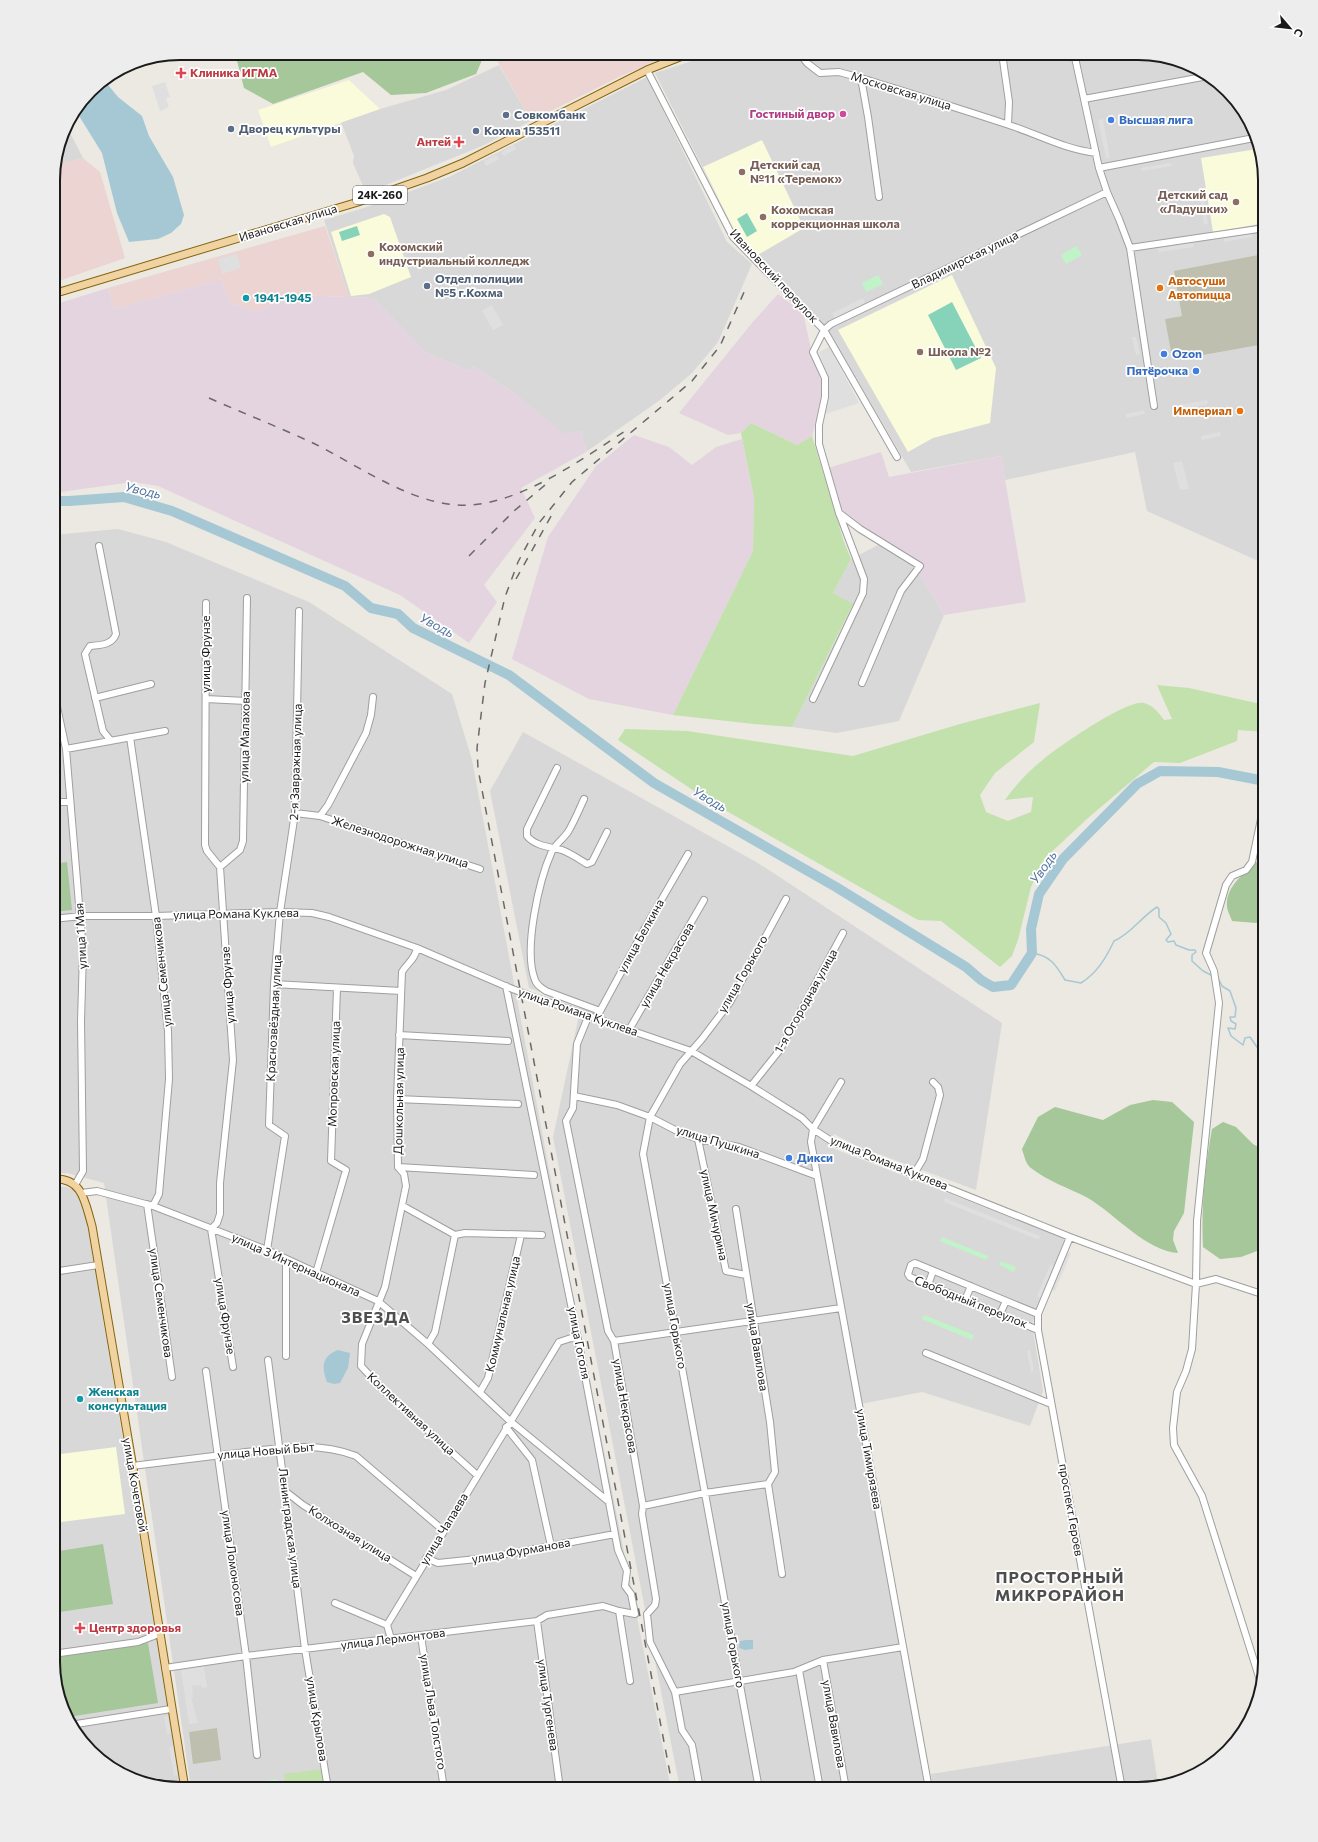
<svg xmlns="http://www.w3.org/2000/svg" width="1318" height="1842" font-family="Commissioner,sans-serif">
  <style>
    .residential { fill: #d9d8d8 }
    .commercial { fill: #ebd4d2 }
    .industrial { fill: #e4d4e0 }
    .education { fill: #f9fbdb }
    .construction { fill: #bebfae }
    .grass { fill: #c3e1ac }
    .forest { fill: #a5c79a }
    .park { fill: #c1f3c8 }
    .pitch { fill: #87d3ba }
    .parking { fill: #dfdfdf }
    .water { fill: #a6c8d5 }
    .lines { fill: none; stroke-linecap: round; stroke-linejoin: round }
    .stream { stroke: #a6c8d5; stroke-width: 1.5 }
    .river { stroke: #a6c8d5; stroke-width: 10 }
    .minor-casing { stroke: #9f9f9f; stroke-width: 8 }
    .major-casing { stroke: #83640f; stroke-width: 9 }
    .minor { stroke: #fff; stroke-width: 6 }
    .major { stroke: #f1d3a1; stroke-width: 7 }
    .rail { stroke: #696969; stroke-width: 1.5; stroke-dasharray: 8 8; stroke-linecap: butt }
    .minor-bridge-casing { stroke: #9f9f9f; stroke-width: 8; stroke-linecap: butt }
    .minor-bridge { stroke: #fff; stroke-width: 6 }
    .health-dot { fill: #e0444e; stroke: #fff; stroke-width: 1.5 }
    .hotel-dot { fill: #d1479c; stroke: #fff; stroke-width: 1.5 }
    .service-dot { fill: #5c6f8a; stroke: #fff; stroke-width: 1.5 }
    .shop-dot { fill: #3f7fe0; stroke: #fff; stroke-width: 1.5 }
    .education-dot { fill: #8d6e63; stroke: #fff; stroke-width: 1.5 }
    .food-dot { fill: #e8710a; stroke: #fff; stroke-width: 1.5 }
    .culture-dot { fill: #0f9aa8; stroke: #fff; stroke-width: 1.5 }
    .labels { text-anchor: middle; stroke-width: 3.5; stroke-linejoin: round; paint-order: stroke }
    .shield { fill: #fff; stroke: #5f5f5f; stroke-width: 1 }
    .shield-label { font-size: 11px; font-weight: bold; fill: #1b1b1b }
    .health-label { font-size: 12px; font-weight: bold; fill: #be3a42; stroke: #fff; text-anchor: start }
    .street-label { font-size: 12px; fill: #1b1b1b; stroke: #fff }
    .hotel-label { font-size: 12px; font-weight: bold; fill: #b23c85; stroke: #fff; text-anchor: end }
    .service-label { font-size: 12px; font-weight: bold; fill: #4e5e75; stroke: #fff; text-anchor: start }
    .shop-label { font-size: 12px; font-weight: bold; fill: #366cbe; stroke: #fff; text-anchor: start }
    .education-label { font-size: 12px; font-weight: bold; fill: #785e54; stroke: #fff; text-anchor: start }
    .food-label { font-size: 12px; font-weight: bold; fill: #c56008; stroke: #fff; text-anchor: start }
    .culture-label { font-size: 12px; font-weight: bold; fill: #0d838f; stroke: #fff; text-anchor: start }
    .water-label { font-size: 13px; font-style: italic; fill: #5274a0; stroke: #fff }
    .district-label { font-size: 16px; font-weight: bold; letter-spacing: 1px; fill: #4e4e4e; stroke: #fff }
    .rim { fill: none; stroke: #1b1b1b; stroke-width: 2 }
  </style>
  <rect width="100%" height="100%" fill="#ebe9e1"/>
  <path class="residential" d="M716,53H1146L1202,70L1248,116L1265,180V260L1264,254L1182,316L1165,319L1191,353L1192,357L1265,344V564L1147,511L1135,452L1005,480L1001,456L911,472L829,331L811,310L737,236L655,73Z
    M499,65L531,121L482,146L366,193L353,163L354,156L341,122L380,109L446,90Z
    M647,77L727,242L752,264L718,342L692,373L660,400L586,452L581,431L564,435L514,393L473,366L469,371L425,352L373,298L349,297L324,220L367,207L449,177Z
    M66,125L83,158L55,165Z
    M118,529L166,542L309,602L452,694L472,760L566,1259L671,1789H191L104,1183L67,1173L53,1174V535Z
    M880,544L916,568L944,615L899,721L837,733L792,727L853,605L833,593L851,559Z
    M523,732L758,863L1002,1023L976,1190L857,1146L834,1134L827,1146L1066,1239L1032,1324L1043,1391L1030,1426L922,1392L856,1405L925,1789H680L553,1137L581,1006L529,988L490,791Z
    M53,1186L67,1187L77,1192L85,1210L181,1789H172L116,1772L70,1726L53,1662Z
    M1151,1739L1158,1784L1138,1789H933L931,1774Z"/>
  <path class="commercial" d="M493,53H674L619,77L531,121Z
    M83,158L100,172L125,258L53,283V171L55,165Z
    M325,226L349,297L300,295L255,311L230,303L221,279L114,309L108,288Z"/>
  <path class="industrial" d="M221,279L230,303L255,311L300,295L373,298L425,352L469,371L473,366L514,393L564,434L581,431L586,452L521,488L535,518L484,585L497,602L469,643L400,595L158,486L133,482L53,493V305L108,288L114,309Z
    M778,294L803,313L813,358L822,383L821,405L812,436L797,445L751,423L741,433L728,435L679,413L752,323Z
    M634,435L669,447L692,465L716,447L742,439L754,498L753,551L673,715L589,699L512,659L548,537L596,466Z
    M881,452L889,477L1001,456L1026,602L944,615L916,568L851,525L841,512L828,468Z"/>
  <path class="education" d="M349,80L380,109L271,147L258,110Z
    M762,140L804,228L756,256L737,236L703,167Z
    M1257,149L1265,180V223L1213,232L1201,158Z
    M384,214L390,217L411,277L369,294L351,296L331,232Z
    M952,275L996,368L990,423L933,438L908,452L838,330Z
    M116,1447L125,1514L53,1523V1455Z"/>
  <path class="construction" d="M1264,254L1265,344L1192,357L1191,353L1172,357L1165,319L1182,316L1174,271Z
    M217,1728L221,1760L193,1764L189,1732Z"/>
  <path class="grass" d="M751,423L797,445L812,436L844,542L851,559L833,593L853,604L792,727L754,724L673,715L753,551L754,498L741,433Z
    M1157,685L1189,688L1265,705V732L1238,730L1237,741L1180,763L1154,762L1088,818L1044,859L1031,887L1018,940L1012,956L1000,967L941,921L918,920L709,801L618,740L625,729L687,731L853,756L960,724L1040,703L1034,742L995,773L980,795L986,812L1008,821L1031,812L1033,797L1005,800C1016,784 1030,770 1045,758C1060,746 1127,699 1144,703C1154,706 1158,712 1164,720L1172,719Z
    M323,1769L325,1787L324,1789H286L284,1774Z"/>
  <path class="forest" d="M235,53H485L476,74L426,93L391,95L363,72L273,104L244,88Z
    M1265,855V920L1256,923L1232,921C1231,917 1227,911 1227,906C1225,884 1251,868 1265,855Z
    M67,862L72,910L53,912V864Z
    M1153,1100L1172,1102L1194,1122L1184,1213L1174,1231L1173,1240L1178,1253C1146,1251 1115,1214 1088,1198C1069,1188 1047,1181 1031,1168C1026,1165 1024,1155 1022,1149L1038,1117L1055,1107L1103,1120L1130,1105Z
    M1223,1122L1236,1127L1253,1144L1265,1151V1248L1241,1257L1220,1259L1203,1247C1201,1208 1205,1168 1212,1129Z
    M103,1544L113,1604L53,1613V1552Z
    M148,1643L158,1703L68,1717L53,1658Z"/>
  <path class="park" d="M1076,246L1082,255L1066,264L1061,255Z
    M878,275L883,284L866,292L862,283Z
    M942,1237L988,1256L986,1260L940,1241Z
    M1001,1261L1016,1267L1014,1272L999,1265Z
    M924,1315L974,1335L972,1340L922,1319Z
    M275,1779L281,1782L282,1789H250V1784Z"/>
  <path class="pitch" d="M747,213L757,231L747,237L737,219Z
    M357,226L360,235L342,241L339,232Z
    M952,302L981,358L956,370L928,315Z"/>
  <path class="parking" d="M165,82L170,97L166,98L169,107L160,111L152,86Z
    M1103,119L1110,158H1106L1098,120Z
    M514,145L516,149L504,156L502,152Z
    M496,155L499,159L486,166L484,161Z
    M1171,163L1172,166L1141,171V168Z
    M1204,198L1208,224L1204,225L1200,199Z
    M1252,233L1253,237L1224,242V238Z
    M1193,242L1194,247L1159,252L1158,248Z
    M237,254L241,268L222,274L218,259Z
    M863,298L865,303L835,318L832,313Z
    M492,305L503,325L493,330L482,311Z
    M1132,337H1136L1140,354L1136,355Z
    M829,347L859,403L825,414L829,397L828,376L819,352Z
    M1207,400L1208,404L1180,410L1179,405Z
    M1144,410L1145,414L1126,418V414Z
    M1220,432L1221,436L1202,440L1201,436Z
    M1182,461L1189,489L1180,490L1173,463Z
    M945,1198L1040,1236L1039,1240L944,1202Z
    M1067,1252L1071,1253L1055,1291L1052,1290Z
    M1050,1265L1054,1266L1041,1298L1037,1296Z
    M1030,1350L1034,1371L1031,1372L1027,1351Z
    M204,1666L207,1687L202,1688L201,1685L192,1686L193,1697H191L198,1723L189,1724L181,1670Z
    M168,1716L171,1734H167L164,1717Z
    M173,1746L178,1775L174,1776L169,1747Z"/>
  <path class="water" d="M104,80L118,97L142,116L149,136L173,177L184,215L181,224L171,233L158,239L129,242L117,213L102,153L76,111L96,85Z
    M338,1350L350,1353L348,1368L340,1383L334,1384L327,1382C321,1367 322,1356 338,1350Z
    M746,1640H753V1649L745,1650L739,1648L740,1641Z"/>
  <g class="lines">
    <path class="stream" d="M1032,953C1051,956 1056,965 1065,980L1081,983C1097,973 1106,958 1114,941C1131,934 1141,917 1157,907L1159,909V917L1166,923L1171,934L1166,940L1168,942L1174,941L1176,945L1189,950H1195L1196,952L1192,955V961L1203,971L1213,976
      M1218,978L1222,986L1230,991L1236,1008L1235,1017H1230L1231,1021L1236,1024L1235,1029L1228,1028L1231,1036L1243,1045L1245,1038L1250,1037L1259,1050L1263,1048L1265,1052
      M1265,1058V1056"/>
    <path class="river" d="M53,501H69L124,497L172,511L345,586L371,608L398,614L413,628L509,675L654,783L836,887L966,967L981,980L993,987L1011,985L1032,953L1031,929L1039,894L1063,859L1137,784L1160,771L1218,772L1265,781"/>
    <defs>
      <path id="minor" d="M799,53L807,63L820,73L839,72L861,78C909,93 958,108 1006,124C1038,134 1063,149 1096,153
        M1002,53L1009,102L1008,124
        M1074,53L1099,168L1107,192L1119,219L1130,248L1154,406
        M647,70L733,237L824,330L897,457
        M861,78L868,117L879,197
        M1084,99L1208,76
        M1099,168L1254,138
        M1130,248L1265,228
        M839,513L860,529L920,566L901,591L862,683
        M99,546L116,634C112,645 101,645 90,646L85,654L103,731L111,741
        M206,603L205,845L207,851L220,867L233,1060L220,1183V1214L217,1223L211,1229L233,1367
        M53,688L66,749L83,952L81,1021L83,1171L75,1185
        M95,698L151,684
        M206,699L246,701
        M813,699L863,593L864,579L839,513L819,444V425L825,397V378L813,352L824,330L831,324L1107,192
        M130,737L156,916L168,1031L169,1079L159,1194L153,1206
        M66,749L165,731
        M557,768L527,829V836C535,846 550,847 562,850C570,853 579,859 587,864L592,862L607,832
        M584,799C579,810 574,822 568,832C563,839 555,845 552,851C539,880 523,950 535,980C537,986 542,988 546,991L600,1011
        M53,802H70
        M295,813L320,816L328,805L366,733L371,715L373,697
        M320,816L480,869
        M220,867L240,850L243,841L247,598
        M53,919L81,916H156L280,912L312,913L329,917L417,948L510,988
        M417,948C415,960 407,963 402,972L397,1099L398,1167L404,1174L406,1186L385,1287L362,1344L361,1366L385,1392L477,1475
        M274,984L401,991
        M506,986L578,1339L618,1550L627,1571L625,1586L631,1594L635,1614L619,1611L630,1681
        M528,995L691,1051L751,1086L802,1118L813,1129L833,1142L1070,1237L1196,1284L1216,1279L1265,1295
        M599,1013L645,928L688,854
        M588,1017L577,1044L573,1108L566,1121L608,1331L614,1341L643,1506L642,1514L656,1599L655,1605L647,1614L650,1642L675,1692L682,1730L692,1745L700,1789
        M629,1030L704,900
        M399,1035L508,1041
        M841,1082L813,1129L811,1142L929,1789
        M751,1086L779,1051L843,933
        M574,1096L617,1105L650,1117L677,1131L698,1139L739,1147L817,1176
        M397,1099L518,1104
        M698,1139L726,1271L746,1275
        M398,1167L534,1175
        M914,1174L923,1159L940,1095L938,1087L933,1082
        M81,1193L97,1191L153,1206L267,1250L378,1301L428,1344L510,1421L609,1502
        M147,1204L172,1377
        M403,1206L455,1235L465,1233L542,1235
        M736,1209L770,1422L775,1472L768,1484
        M1070,1237L1038,1314V1330L1122,1789
        M267,1250L285,1136L269,1125L274,984L280,912L295,813L299,611
        M286,1259V1356
        M53,1272L98,1265
        M316,1273L346,1170L331,1161L337,988
        M928,1285L933,1271
        M965,1300L971,1286
        M1000,1314L1006,1301
        M1038,1330L910,1277L908,1274L911,1265L915,1263L1038,1314
        M614,1341L841,1308
        M428,1344L435,1332L455,1235
        M926,1353L1051,1404
        M268,1360L305,1649L328,1789
        M206,1371L246,1656L257,1755
        M480,1392L488,1378L521,1235
        M506,1427L532,1460L551,1546
        M132,1466C165,1462 197,1458 230,1454C271,1449 316,1440 356,1456L444,1531
        M768,1484L782,1574
        M285,1491L303,1505L416,1576
        M643,1506L705,1493L768,1484
        M426,1558L438,1563L486,1558L615,1534
        M335,1603L387,1625
        M537,1621L560,1789
        M421,1636L444,1789
        M391,1639L387,1625L559,1342L571,1338L578,1339
        M53,1654L138,1642L159,1634
        M823,1660L846,1789
        M165,1668L246,1656L537,1621L547,1615L603,1606L619,1611
        M799,1670L820,1789
        M1260,1680L1202,1496L1174,1445L1173,1428L1177,1392L1186,1371L1192,1349L1196,1284L1197,1221L1219,1003L1214,971L1206,953L1226,885L1232,876L1246,870L1252,862L1265,800
        M675,1692L794,1672L823,1660L903,1647
        M70,1725L171,1709
        M759,1789L643,1154L650,1117L680,1064L702,1039L730,1002L786,899"/>
      <path id="major" d="M53,294L358,202L427,178L463,163L647,70L690,53
        M53,1179C83,1177 85,1203 92,1226L140,1509L185,1789"/>
    </defs>
    <use href="#minor" class="minor-casing"/>
    <use href="#major" class="major-casing"/>
    <use href="#minor" class="minor"/>
    <use href="#major" class="major"/>
    <path class="rail" d="M209,398C245,414 281,428 315,444C361,467 418,509 471,505C524,501 581,460 625,431
      M469,556L514,511L545,485
      M516,579L555,509
      M673,1789L478,769L477,748L485,683L505,597L518,562L539,523L572,482L692,381L720,346L745,290"/>
    <defs>
      <path id="minor-bridge" d="M510,988L528,995"/>
    </defs>
    <use href="#minor-bridge" class="minor-bridge-casing"/>
    <use href="#minor-bridge" class="minor-bridge"/>
  </g>
  <g class="health-dot">
    <path d="M179 67h4v4h4v4h-4v4h-4v-4h-4v-4h4z"/>
    <path d="M457 136h4v4h4v4h-4v4h-4v-4h-4v-4h4z"/>
    <path d="M78 1622h4v4h4v4h-4v4h-4v-4h-4v-4h4z"/>
  </g>
  <circle class="hotel-dot" cx="843" cy="114" r="4"/>
  <g class="service-dot">
    <circle cx="506" cy="115" r="4"/>
    <circle cx="231" cy="129" r="4"/>
    <circle cx="476" cy="131" r="4"/>
    <circle cx="427" cy="286" r="4"/>
  </g>
  <g class="shop-dot">
    <circle cx="1111" cy="120" r="4"/>
    <circle cx="1164" cy="354" r="4"/>
    <circle cx="1196" cy="371" r="4"/>
    <circle cx="789" cy="1158" r="4"/>
  </g>
  <g class="education-dot">
    <circle cx="742" cy="172" r="4"/>
    <circle cx="1236" cy="202" r="4"/>
    <circle cx="763" cy="217" r="4"/>
    <circle cx="371" cy="254" r="4"/>
    <circle cx="920" cy="352" r="4"/>
  </g>
  <g class="food-dot">
    <circle cx="1160" cy="288" r="4"/>
    <circle cx="1240" cy="411" r="4"/>
  </g>
  <g class="culture-dot">
    <circle cx="246" cy="298" r="4"/>
    <circle cx="80" cy="1399" r="4"/>
  </g>
  <g class="labels">
    <rect class="shield" x="353" y="186" width="54" height="18" rx="3"/>
    <g class="shield-label">
      <text x="380" y="199">24К-260</text>
    </g>
    <g class="health-label">
      <text x="190" y="77">Клиника ИГМА</text>
      <text x="451" y="146" text-anchor="end">Антей</text>
      <text x="89" y="1632">Центр здоровья</text>
    </g>
    <g class="street-label">
      <text transform="translate(901 91) rotate(17)" y="4">Московская улица</text>
      <text transform="translate(288 223) rotate(-17)" y="4">Ивановская улица</text>
      <text transform="translate(965 260) rotate(-26)" y="4">Владимирская улица</text>
      <text transform="translate(774 276) rotate(47)" y="4">Ивановский переулок</text>
      <text transform="translate(206 654) rotate(-90)" y="4">улица Фрунзе</text>
      <text transform="translate(245 737) rotate(-89)" y="4">улица Малахова</text>
      <text transform="translate(296 762) rotate(-88)" y="4">2-я Завражная улица</text>
      <text transform="translate(400 842) rotate(18)" y="4">Железнодорожная улица</text>
      <text transform="translate(236 914) rotate(-1)" y="4">улица Романа Куклева</text>
      <text transform="translate(81 936) rotate(-93)" y="4">улица 1 Мая</text>
      <text transform="translate(641 936) rotate(-61)" y="4">улица Белкина</text>
      <text transform="translate(667 965) rotate(-60)" y="4">улица Некрасова</text>
      <text transform="translate(162 972) rotate(-96)" y="4">улица Семенчикова</text>
      <text transform="translate(743 974) rotate(-60)" y="4">улица Горького</text>
      <text transform="translate(228 985) rotate(-94)" y="4">улица Фрунзе</text>
      <text transform="translate(806 1001) rotate(-61)" y="4">1-я Огородная улица</text>
      <text transform="translate(578 1012) rotate(19)" y="4">улица Романа Куклева</text>
      <text transform="translate(274 1018) rotate(-87)" y="4">Краснозвёздная улица</text>
      <text transform="translate(334 1074) rotate(-88)" y="4">Мопровская улица</text>
      <text transform="translate(399 1101) rotate(-89)" y="4">Дошкольная улица</text>
      <text transform="translate(718 1142) rotate(17)" y="4">улица Пушкина</text>
      <text transform="translate(889 1163) rotate(22)" y="4">улица Романа Куклева</text>
      <text transform="translate(714 1215) rotate(78)" y="4">улица Мичурина</text>
      <text transform="translate(296 1265) rotate(24)" y="4">улица 3 Интернационала</text>
      <text transform="translate(971 1302) rotate(22)" y="4">Свободный переулок</text>
      <text transform="translate(161 1303) rotate(82)" y="4">улица Семенчикова</text>
      <text transform="translate(503 1314) rotate(-77)" y="4">Коммунальная улица</text>
      <text transform="translate(225 1316) rotate(81)" y="4">улица Фрунзе</text>
      <text transform="translate(675 1326) rotate(80)" y="4">улица Горького</text>
      <text transform="translate(579 1343) rotate(79)" y="4">улица Гоголя</text>
      <text transform="translate(757 1347) rotate(81)" y="4">улица Вавилова</text>
      <text transform="translate(625 1406) rotate(80)" y="4">улица Некрасова</text>
      <text transform="translate(411 1414) rotate(43)" y="4">Коллективная улица</text>
      <text transform="translate(266 1451) rotate(-5)" y="4">улица Новый Быт</text>
      <text transform="translate(869 1459) rotate(80)" y="4">улица Тимирязева</text>
      <text transform="translate(135 1485) rotate(80)" y="4">улица Кочетовой</text>
      <text transform="translate(1071 1510) rotate(80)" y="4">проспект Героев</text>
      <text transform="translate(290 1528) rotate(83)" y="4">Ленинградская улица</text>
      <text transform="translate(444 1529) rotate(-59)" y="4">улица Чапаева</text>
      <text transform="translate(350 1534) rotate(32)" y="4">Колхозная улица</text>
      <text transform="translate(521 1551) rotate(-10)" y="4">улица Фурманова</text>
      <text transform="translate(233 1563) rotate(82)" y="4">улица Ломоносова</text>
      <text transform="translate(393 1639) rotate(-7)" y="4">улица Лермонтова</text>
      <text transform="translate(733 1645) rotate(80)" y="4">улица Горького</text>
      <text transform="translate(548 1705) rotate(82)" y="4">улица Тургенева</text>
      <text transform="translate(433 1712) rotate(81)" y="4">улица Льва Толстого</text>
      <text transform="translate(317 1719) rotate(81)" y="4">улица Крылова</text>
      <text transform="translate(834 1724) rotate(80)" y="4">улица Вавилова</text>
    </g>
    <g class="hotel-label">
      <text x="835" y="118">Гостиный двор</text>
    </g>
    <g class="service-label">
      <text x="514" y="119">Совкомбанк</text>
      <text x="239" y="133">Дворец культуры</text>
      <text x="484" y="135">Кохма 153511</text>
      <text x="435" y="283">Отдел полиции<tspan x="435" dy="14">№5 г.Кохма</tspan></text>
    </g>
    <g class="shop-label">
      <text x="1119" y="124">Высшая лига</text>
      <text x="1172" y="358">Ozon</text>
      <text x="1188" y="375" text-anchor="end">Пятёрочка</text>
      <text x="797" y="1162">Дикси</text>
    </g>
    <g class="education-label">
      <text x="750" y="169">Детский сад<tspan x="750" dy="14">№11 «Теремок»</tspan></text>
      <text x="1228" y="199" text-anchor="end">Детский сад<tspan x="1228" dy="14">«Ладушки»</tspan></text>
      <text x="771" y="214">Кохомская<tspan x="771" dy="14">коррекционная школа</tspan></text>
      <text x="379" y="251">Кохомский<tspan x="379" dy="14">индустриальный колледж</tspan></text>
      <text x="928" y="356">Школа №2</text>
    </g>
    <g class="food-label">
      <text x="1168" y="285">Автосуши<tspan x="1168" dy="14">Автопицца</tspan></text>
      <text x="1232" y="415" text-anchor="end">Империал</text>
    </g>
    <g class="culture-label">
      <text x="254" y="302">1941-1945</text>
      <text x="88" y="1396">Женская<tspan x="88" dy="14">консультация</tspan></text>
    </g>
    <g class="water-label">
      <text transform="translate(143 490) rotate(13)" y="5">Уводь</text>
      <text transform="translate(437 625) rotate(28)" y="5">Уводь</text>
      <text transform="translate(710 799) rotate(30)" y="5">Уводь</text>
      <text transform="translate(1043 867) rotate(-55)" y="5">Уводь</text>
    </g>
    <g class="district-label">
      <text x="376" y="1323">ЗВЕЗДА</text>
      <text x="1060" y="1583">ПРОСТОРНЫЙ<tspan x="1060" dy="18">МИКРОРАЙОН</tspan></text>
    </g>
  </g>
  <path d="M0 0H1318V1842H0ZM180 60H1138A120 120 0 0 1 1258 180V1662A120 120 0 0 1 1138 1782H180A120 120 0 0 1 60 1662V180A120 120 0 0 1 180 60Z" fill="#ededed" fill-rule="evenodd"/>
  <path class="rim" d="M180 60H1138A120 120 0 0 1 1258 180V1662A120 120 0 0 1 1138 1782H180A120 120 0 0 1 60 1662V180A120 120 0 0 1 180 60Z"/>
  <g transform="translate(1290 28) rotate(118)" stroke="#ffffff" stroke-width="3" paint-order="stroke">
  <path d="M0-3L7 15L0 10L-7 15Z" fill="#1b1b1b"/>
  <text y="-6" font-size="11" font-weight="bold" text-anchor="middle" fill="#1b1b1b">С</text>
  </g>
</svg>
